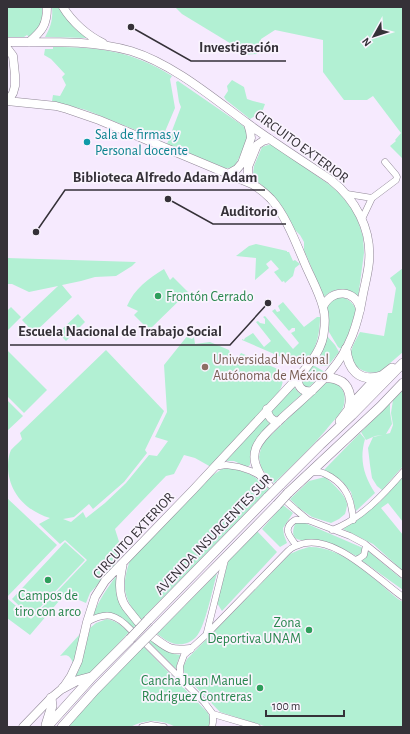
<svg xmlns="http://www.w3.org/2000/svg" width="410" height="734" font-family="'Alegreya Sans',sans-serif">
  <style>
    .built { fill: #f6eafe }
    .green { fill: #b2f0d3 }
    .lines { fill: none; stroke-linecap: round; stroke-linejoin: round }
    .minor-casing { stroke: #918897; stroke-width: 7 }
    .tertiary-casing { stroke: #918897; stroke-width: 9 }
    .secondary-casing { stroke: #918897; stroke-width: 10 }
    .minor { stroke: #fff; stroke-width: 6 }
    .tertiary { stroke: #fff; stroke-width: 8 }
    .secondary { stroke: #fff; stroke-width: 9 }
    .secondary-bridge-casing { stroke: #918897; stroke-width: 10; stroke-linecap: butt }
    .secondary-bridge { stroke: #fff; stroke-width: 9 }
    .culture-dot { fill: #0f9aa8; stroke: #faf4fe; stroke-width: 1.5 }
    .leisure-dot { fill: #2e9e5b; stroke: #faf4fe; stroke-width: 1.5 }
    .education-dot { fill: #8d6e63; stroke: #faf4fe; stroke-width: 1.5 }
    .labels { text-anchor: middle; stroke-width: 3.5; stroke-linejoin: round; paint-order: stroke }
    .culture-label { font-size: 14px; fill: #0d838f; stroke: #faf4fe; text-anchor: start }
    .street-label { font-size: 14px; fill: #353138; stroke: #faf4fe }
    .leisure-label { font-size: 14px; fill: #27864d; stroke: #faf4fe; text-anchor: end }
    .education-label { font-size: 14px; fill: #785e54; stroke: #faf4fe; text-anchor: start }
    .leader { fill: none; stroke: #353138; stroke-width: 1.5 }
    .callout-dot { fill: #353138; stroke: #faf4fe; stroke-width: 1.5 }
    .callout-label { font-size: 15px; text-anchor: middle; font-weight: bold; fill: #353138; stroke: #faf4fe; stroke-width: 3.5; stroke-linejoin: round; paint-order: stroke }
  </style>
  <rect width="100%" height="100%" fill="#faf4fe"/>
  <path class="built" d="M7,7H403V727H7Z"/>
  <path class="green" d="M7,7H42C43,21 41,28 29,37L27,35L24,37H7Z
    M52,7H59L63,14L88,38L45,37C51,27 53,19 52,7Z
    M175,7H403V159L390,146L396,141L395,140L401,133L373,96L367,100H344L323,72V40L275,30L261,39L257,54L240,55L238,48L182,14Z
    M53,47C100,47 132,51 172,76L170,79L175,108L161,141L157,139L155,135L147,131L143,133L86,110L52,101L53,95L60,96L66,85L62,77L65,74L51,59L44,55L45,49H53Z
    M232,80L244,87L247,99L253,101L265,104L262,112L250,119L226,100L224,97L228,91L227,86Z
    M178,81L242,125C245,128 248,132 247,137C247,141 237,164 234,166C232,168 229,168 225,168L167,144L181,107L179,102L176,82Z
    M271,144L330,185L340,194L353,210L359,224L363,237L364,253L358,298C346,289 337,285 324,297L304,250V242L300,235L294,229L286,213L278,201L271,193L258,182L253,174L254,166L262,147Z
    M256,244L287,251V252H289L293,261L295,260L300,264L295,268L293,276L285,283L284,281L282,282L274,272L279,269L271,260L266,264L269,268L255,280L256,258L236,256L249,246Z
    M7,258L136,262L132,266L116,276L95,277L81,281L62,285L72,297L34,333L22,320L58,286L29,292L12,284H7Z
    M403,268V352L381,371C368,376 350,368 351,352C352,346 357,338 360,332L384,336L388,313H392L396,288L390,278Z
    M164,269L170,280L173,277L188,292L149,330L134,315L138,311L127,306C134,289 149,278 164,269Z
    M339,297C348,298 353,302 356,310L349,333L341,349L338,347L329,332V319L327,307L331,301Z
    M283,302L304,327L317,317H320C320,332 316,363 295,363L242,340V339L244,340L245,338L253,333L264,347L271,341L256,322L258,321L260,323L265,324V319L263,317L265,316L293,349L299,343L291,333L295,331V328H292L289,331L272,311L275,309L277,312L280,311V310L278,306Z
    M11,307L21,317L7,331V311Z
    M78,314L85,322L66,341L58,333Z
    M188,335L191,336L189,338L192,339L194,337L195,344L210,342L229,350L231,356L234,358H238L241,353L280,370C286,383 281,389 273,400L211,467L195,458L184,455L174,474L166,476L115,529L122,551L114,567L90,593L86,603L65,594L30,635L7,618V600L8,599L31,619L87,560L65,540L60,544L39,524L50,518C26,511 8,492 8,466C8,461 9,454 11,450C14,446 19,443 22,439L20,433L106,350L164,411L145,450L147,453L124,482L93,509L89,504L74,517L63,519L71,522L83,512L86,518L105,503L126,483L149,455L157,456L168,441L155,437L167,412L164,365Z
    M327,336L335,345L339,352L328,366H321L316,363L322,352Z
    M7,350L47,390L24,413L7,396Z
    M313,365L325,372L309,387H304L301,380L302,377Z
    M326,383C333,382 338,383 342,389C346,395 345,404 342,410C338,417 331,423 326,430C310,449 292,466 274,483L261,468L259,457L261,448L265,440L270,436L323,385Z
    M294,387L299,393L302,394L278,416L274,417L271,412L272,410Z
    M403,390V466L382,490L377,486L372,478L370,465L368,448L373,437L383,435L375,436L366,440L361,432L390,403V412L392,424L386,434L390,433L393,425L391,413L393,400Z
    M7,400L23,416L7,431Z
    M265,418L270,424C261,433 252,442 250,455C250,458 250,462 250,465L247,467L234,461H226Z
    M360,433L365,439C359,460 364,476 375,493L356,511L351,492L342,481L324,470Z
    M227,468C245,470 256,476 269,489L141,620C123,598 121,587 130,560L213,475L222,469Z
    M403,476V522L388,503L381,508L403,535V571L373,544L343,529L380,502Z
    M325,477C332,483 346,495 347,504C347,507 346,511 345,514L339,519L331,523L312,517L299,508L290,499L309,481Z
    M7,498L57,545L7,597Z
    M283,505L293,513L283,528L284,535L287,543L280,547L262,529Z
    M296,523H305L363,548L364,551L358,557C346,550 332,543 318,540C313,539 300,541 297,539C291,536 293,527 296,523Z
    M257,531L277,552L222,611L217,603L229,558Z
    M65,542L85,560L31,617L12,599Z
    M309,547C342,546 374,579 398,599L403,602V727H267L220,712L185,676L183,667L187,659L290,554L299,550Z
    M368,551L403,580V590L361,560Z
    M217,573C213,587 205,628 196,637C190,643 184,645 176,644C169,643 163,638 157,634Z
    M117,575L116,582L137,624L132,629C119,616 114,608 95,616L93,615C99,600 107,588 117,575Z
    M107,619C117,621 122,626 129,632L92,672L74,678L79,670L82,661L90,628L96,623Z
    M80,634L76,653L73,663C70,656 68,654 60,656Z
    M153,638C162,647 167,654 181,655L178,660L176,669L149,642Z
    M143,646L208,713L210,719L209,727H176C161,719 145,719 130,727H68L91,700Z"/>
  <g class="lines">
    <defs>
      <path id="minor" d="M347,194L372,198
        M362,219L372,198L396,180L397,177L396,175L385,162
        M214,467L226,465L239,467L251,471L261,476L270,485
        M309,473C312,472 316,472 319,472C323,472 327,475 331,477C347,487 352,501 353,520
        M287,502L296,510L308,520L350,536L365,544L403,575
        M332,530C360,520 384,494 403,472
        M296,545C289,536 282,528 295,520H308
        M356,560L360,558L364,555L366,545
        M87,622C107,611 116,614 131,630
        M207,632L225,560
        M147,645L204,702L213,714V722L212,727
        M180,678V666L184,655L207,634L288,551C290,549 293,547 296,546C331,529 377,579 403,597
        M213,714L257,727
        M142,727L151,725L164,727"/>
      <path id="tertiary" d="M63,7C72,22 88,36 103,43
        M7,42C48,42 92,40 131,51C173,64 213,98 247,123C274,143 303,161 331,180C355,199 372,229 369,262C368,273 365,284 363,294C358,324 350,349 330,372C316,389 298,403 282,418C273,427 261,436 256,448C252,459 256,467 261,476
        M29,42C42,31 47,25 47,7
        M7,48L13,56L15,75V86L13,93L8,101
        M7,101L56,106L67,109L99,120L252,184C259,188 265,193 271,199C286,216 296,243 305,264C311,278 319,292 323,307C325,314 325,324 324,331C323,348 311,362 301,374L193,490L105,581L95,597L87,622L78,661L71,676L63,688L51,698L23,727
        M228,174L237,169L242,163L251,138L250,131L248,124
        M252,184L248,175V167L257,145L263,141L270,139
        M323,307C331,288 357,289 360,310
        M298,377C297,386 302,393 312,391
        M267,409C268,417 271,420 278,422
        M123,563C120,577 117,594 126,607C130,612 134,617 138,622
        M153,637C169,649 170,651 190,649"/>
      <path id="secondary" d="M346,349C348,369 359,383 381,376
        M325,377C329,378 334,378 338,380C349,384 352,397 349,408
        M340,421L356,400L370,385L392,368
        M280,485L320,445L352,415L403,363
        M288,493L380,407L403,383
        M148,620L268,497
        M156,628L277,505
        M63,688L76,681L91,677
        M46,725L52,706L51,698
        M47,727L92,677L130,639
        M62,727L95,690L138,646"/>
    </defs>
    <use href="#minor" class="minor-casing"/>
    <use href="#tertiary" class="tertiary-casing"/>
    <use href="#secondary" class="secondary-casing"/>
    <use href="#minor" class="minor"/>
    <use href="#tertiary" class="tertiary"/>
    <use href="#secondary" class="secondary"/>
    <defs>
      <path id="secondary-bridge" d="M268,497L280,485
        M277,505L288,493
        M130,639L148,620
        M138,646L156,628"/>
    </defs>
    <use href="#secondary-bridge" class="secondary-bridge-casing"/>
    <use href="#secondary-bridge" class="secondary-bridge"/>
  </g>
  <circle class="culture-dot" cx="87" cy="142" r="4"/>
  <g class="leisure-dot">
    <circle cx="158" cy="296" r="4"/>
    <circle cx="48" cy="580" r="4"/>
    <circle cx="309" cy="630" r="4"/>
    <circle cx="260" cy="688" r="4"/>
  </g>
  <circle class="education-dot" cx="205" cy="367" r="4"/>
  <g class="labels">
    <g class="culture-label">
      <text x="95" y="139">Sala de firmas y<tspan x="95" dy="16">Personal docente</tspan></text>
    </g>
    <g class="street-label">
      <text transform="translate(302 146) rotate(36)" y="5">CIRCUITO EXTERIOR</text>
      <text transform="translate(213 534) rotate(-46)" y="5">AVENIDA INSURGENTES SUR</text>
      <text transform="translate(133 535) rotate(-47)" y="5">CIRCUITO EXTERIOR</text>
    </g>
    <g class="leisure-label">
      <text x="166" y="301" text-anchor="start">Frontón Cerrado</text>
      <text x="48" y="600" text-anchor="middle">Campos de<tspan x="48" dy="16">tiro con arco</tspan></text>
      <text x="301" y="627">Zona<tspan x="301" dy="16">Deportiva UNAM</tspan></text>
      <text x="252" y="685">Cancha Juan Manuel<tspan x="252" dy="16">Rodriguez Contreras</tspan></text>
    </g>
    <g class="education-label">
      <text x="213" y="364">Universidad Nacional<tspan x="213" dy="16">Autónoma de México</tspan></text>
    </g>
  </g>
  <path class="leader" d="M131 27L191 61H286M36 232L65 190H265M168 199L213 224H286M268 303L230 345H10"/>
  <g class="callout-dot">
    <circle cx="131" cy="27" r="4"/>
    <circle cx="36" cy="232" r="4"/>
    <circle cx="168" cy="199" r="4"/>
    <circle cx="268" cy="303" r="4"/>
  </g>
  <g class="callout-label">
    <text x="239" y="52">Investigación</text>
    <text x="165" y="182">Biblioteca Alfredo Adam Adam</text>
    <text x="249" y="216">Auditorio</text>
    <text x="120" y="336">Escuela Nacional de Trabajo Social</text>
  </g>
  <rect width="410" height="734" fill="none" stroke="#353138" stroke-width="16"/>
  <g transform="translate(374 36) rotate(231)" stroke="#faf4fe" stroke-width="3" paint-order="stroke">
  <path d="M0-3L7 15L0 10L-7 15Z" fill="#353138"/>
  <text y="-6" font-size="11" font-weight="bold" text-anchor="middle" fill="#353138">N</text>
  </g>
  <path d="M266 710v6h78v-6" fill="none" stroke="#353138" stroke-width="2"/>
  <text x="272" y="710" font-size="12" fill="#353138" stroke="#faf4fe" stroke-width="3" paint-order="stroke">100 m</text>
</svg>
